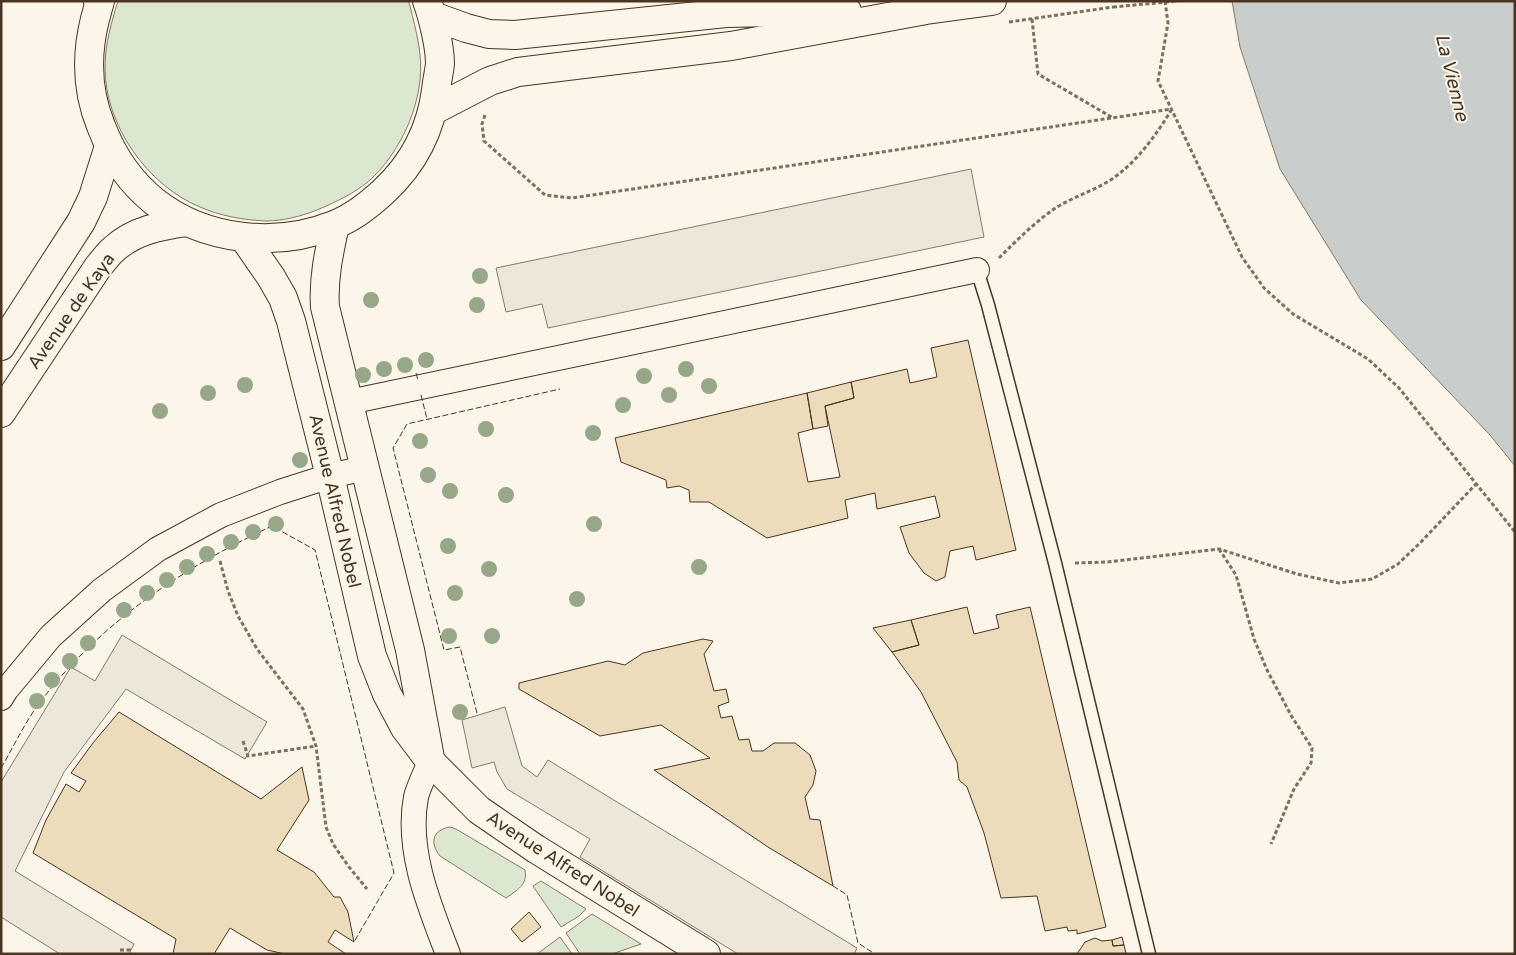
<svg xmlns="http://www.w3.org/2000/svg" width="1516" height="955" font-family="'Varela Round',sans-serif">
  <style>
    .green { fill: #dce7d0; stroke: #887966 }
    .parking { fill: #ede7d9; stroke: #887966 }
    .water { fill: #c9cecd; stroke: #887966 }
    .building { fill: #ecdcbc; stroke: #4a3520 }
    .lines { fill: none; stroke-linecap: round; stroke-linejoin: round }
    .service-casing { stroke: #4a3520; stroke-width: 15 }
    .minor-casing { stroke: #4a3520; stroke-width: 26 }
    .tertiary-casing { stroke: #4a3520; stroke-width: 30 }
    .primary-casing { stroke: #4a3520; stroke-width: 30 }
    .motorway-casing { stroke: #4a3520; stroke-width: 30 }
    .path { stroke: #7f6f5c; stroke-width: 3; stroke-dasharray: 4 2.5; stroke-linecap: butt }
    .service { stroke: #fbf6e9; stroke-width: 12 }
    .minor { stroke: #fbf6e9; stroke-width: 24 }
    .tertiary { stroke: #fbf6e9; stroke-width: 28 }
    .primary { stroke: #fbf6e9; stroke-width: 28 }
    .motorway { stroke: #fbf6e9; stroke-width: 28 }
    .path-bridge { stroke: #7f6f5c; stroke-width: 3; stroke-dasharray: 4 2.5; stroke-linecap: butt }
    .fence { stroke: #4a3520; stroke-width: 1; stroke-dasharray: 6 2.5; stroke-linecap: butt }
    .tree { fill: #96a887 }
    .labels { text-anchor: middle; stroke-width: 4; stroke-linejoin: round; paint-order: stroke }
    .street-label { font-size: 18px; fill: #4a3520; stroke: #fbf6e9 }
    .water-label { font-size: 19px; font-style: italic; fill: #4a3520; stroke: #fbf6e9 }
  </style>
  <rect width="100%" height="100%" fill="#fbf6e9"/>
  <path class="green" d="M118,1H408L410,6C416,31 423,55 420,80C416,117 397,155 370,180C355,193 336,202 317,210C302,216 283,221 266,221C244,220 220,216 200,207C147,185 105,125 105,68C105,44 111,24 118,1Z
    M450,827L456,829L525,870C528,885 517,890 506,898L440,856C429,842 433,830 450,827Z
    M541,881L586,909L579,916L561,927L533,886Z
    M592,914L641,944L612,954H580L566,933Z
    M560,937L572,954H537Z"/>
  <path class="parking" d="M971,169L984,237L548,328L542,304L506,312L496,268Z
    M122,635L267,722L245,759L126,689L64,772L15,871L134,944L129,954H60L1,917V782L71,667L95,681Z
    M505,707L522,766L537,777L548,760L857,948L854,954H738L580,857L590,839L507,789L497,772L494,762L472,768L462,720Z"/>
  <path class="water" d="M1232,1H1515V466L1490,435L1361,300L1280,169L1240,47Z"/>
  <path class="building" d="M968,340L1016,550L976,560L973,546L950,551L945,577L936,581L924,573L909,553L900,527L940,517L935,496L877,509L875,493L845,500L848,518L767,538L709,502H690L689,490L679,486L667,488L666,480L621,462L615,438L807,393L813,429L798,433L808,482L840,477L825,406L854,398L851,382L907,369L910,383L937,377L931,348Z
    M851,382L854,398L825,406L828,426L813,429L807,393Z
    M967,607L974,634L999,628L996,615L1030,607L1106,927L1077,934V930L1068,931L1067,927L1045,931L1037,896L1001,898L984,833L967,787L959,780L957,762L921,692L892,652L919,645L911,620Z
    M911,620L919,645L892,652L873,628Z
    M703,639L713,641L704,654L714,691L726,689L729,702L718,706L721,718L732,716L739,740L749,739L752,751H763L774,743H795L810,755L816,771L813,785L805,797L810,819L820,820L833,886L768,847L654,770L710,758L661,725L600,736L519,689V683L608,661L625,665L643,653Z
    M119,712L261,799L302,767L309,800L277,850L314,872L334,897H340L348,912L354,942L335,930L328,942L346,954H285L267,950L230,928L214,954H173L176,939L33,853L46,820L66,784L79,792L86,781L71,773L93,743Z
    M529,912L541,927L522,942L511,929Z
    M1122,937L1124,945L1113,946L1112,940Z
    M1095,938L1102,941L1112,940L1113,946L1124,945L1126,954H1077L1085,942Z"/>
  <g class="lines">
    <defs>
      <path id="service" d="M977,270L988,305L1055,563L1149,954"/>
      <path id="minor" d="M349,402L977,270
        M1,698L6,690L51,636L102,590L158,549L221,515L280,492L330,476L365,468
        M430,761C426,773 419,785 416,797C406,850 429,905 448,954"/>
      <path id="tertiary" d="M335,225C329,252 323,279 325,307L410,650L430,758
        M244,238L271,277L283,298L291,321L330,476L372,656L387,694L405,728L430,761L479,810L536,849L706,954"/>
      <path id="primary" d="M100,1C98,7 97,13 95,19C86,55 87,92 101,126C112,155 130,182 155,202C205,241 276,248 334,225C352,218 369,205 384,191C413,164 431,129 436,90C437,81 439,72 440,64C440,47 433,17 427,1
        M433,16L466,28L489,34L515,35L726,13L847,11
        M434,110L490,81L518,72L731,46L926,10L992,1
        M1,346L81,222L93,197L109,146
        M1,413L98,267C103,261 108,254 114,249C135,230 160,226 187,222"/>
      <path id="motorway" d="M98,1L99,4"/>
    </defs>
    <use href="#service" class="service-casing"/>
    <use href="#minor" class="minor-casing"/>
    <use href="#tertiary" class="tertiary-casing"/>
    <use href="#primary" class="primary-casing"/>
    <use href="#motorway" class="motorway-casing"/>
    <path class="path" d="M1165,1L1168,23L1158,81L1242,257L1264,288L1293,314L1368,359L1399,388L1515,532
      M1032,19L1038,74L1113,118
      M1009,22L1113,7
      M485,115L482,124L484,141L545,195L572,198L1172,109
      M999,258C1016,241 1034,223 1054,209C1072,197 1094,191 1112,179C1138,161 1156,135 1172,109
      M1219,549L1236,575L1254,639L1267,670L1292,717L1312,748L1311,763L1294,789L1271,844
      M220,561L228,591L238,616L257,649L303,709L316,746L326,827L333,844L349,867L367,889
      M1075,563L1107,562L1219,549L1297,574L1339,583L1372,579L1398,564L1421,542L1476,484
      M243,741L248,756L316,746
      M120,950H130L131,954"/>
    <use href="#service" class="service"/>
    <use href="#minor" class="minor"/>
    <use href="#tertiary" class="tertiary"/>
    <use href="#primary" class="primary"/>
    <use href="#motorway" class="motorway"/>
    <path class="path-bridge" d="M1113,7L1178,1"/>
    <path class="fence" d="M416,373L418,380
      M421,395L427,419
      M477,713L460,647L444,650L393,448L407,424L560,389
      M1,768C13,748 24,724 38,705C97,625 182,568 272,526L315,550L394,873L354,942
      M833,886L847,895L858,943L875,954"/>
  </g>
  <g class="tree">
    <circle cx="480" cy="276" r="8"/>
    <circle cx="371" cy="300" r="8"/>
    <circle cx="477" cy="305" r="8"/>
    <circle cx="426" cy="360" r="8"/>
    <circle cx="405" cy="365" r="8"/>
    <circle cx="384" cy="369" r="8"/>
    <circle cx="686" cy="369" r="8"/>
    <circle cx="363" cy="375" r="8"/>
    <circle cx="644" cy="376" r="8"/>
    <circle cx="245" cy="385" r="8"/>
    <circle cx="709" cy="386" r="8"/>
    <circle cx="208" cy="393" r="8"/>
    <circle cx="669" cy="395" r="8"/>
    <circle cx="623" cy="405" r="8"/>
    <circle cx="160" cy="411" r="8"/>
    <circle cx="486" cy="429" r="8"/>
    <circle cx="593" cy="433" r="8"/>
    <circle cx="420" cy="441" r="8"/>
    <circle cx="300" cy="460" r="8"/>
    <circle cx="428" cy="475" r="8"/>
    <circle cx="450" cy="491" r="8"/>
    <circle cx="506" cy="495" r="8"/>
    <circle cx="276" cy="524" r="8"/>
    <circle cx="594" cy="524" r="8"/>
    <circle cx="253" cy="532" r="8"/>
    <circle cx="231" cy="542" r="8"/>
    <circle cx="448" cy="546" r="8"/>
    <circle cx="207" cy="554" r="8"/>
    <circle cx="187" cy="567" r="8"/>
    <circle cx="699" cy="567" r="8"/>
    <circle cx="489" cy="569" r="8"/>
    <circle cx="167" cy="580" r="8"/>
    <circle cx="147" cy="593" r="8"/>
    <circle cx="455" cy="593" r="8"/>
    <circle cx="577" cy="599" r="8"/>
    <circle cx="124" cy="610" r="8"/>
    <circle cx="449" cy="636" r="8"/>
    <circle cx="492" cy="636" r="8"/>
    <circle cx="88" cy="643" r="8"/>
    <circle cx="70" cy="661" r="8"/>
    <circle cx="52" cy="680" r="8"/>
    <circle cx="37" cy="701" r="8"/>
    <circle cx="460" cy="712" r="8"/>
  </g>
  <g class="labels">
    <g class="street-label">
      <text transform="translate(71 311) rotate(-55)" y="6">Avenue de Kaya</text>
      <text transform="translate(335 501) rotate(77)" y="6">Avenue Alfred Nobel</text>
      <text transform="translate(563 864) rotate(33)" y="6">Avenue Alfred Nobel</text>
    </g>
    <g class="water-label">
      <text transform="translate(1453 77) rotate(76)" y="7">La Vienne</text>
    </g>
  </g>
  <rect width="1516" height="955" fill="none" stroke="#4a3520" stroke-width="5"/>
</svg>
